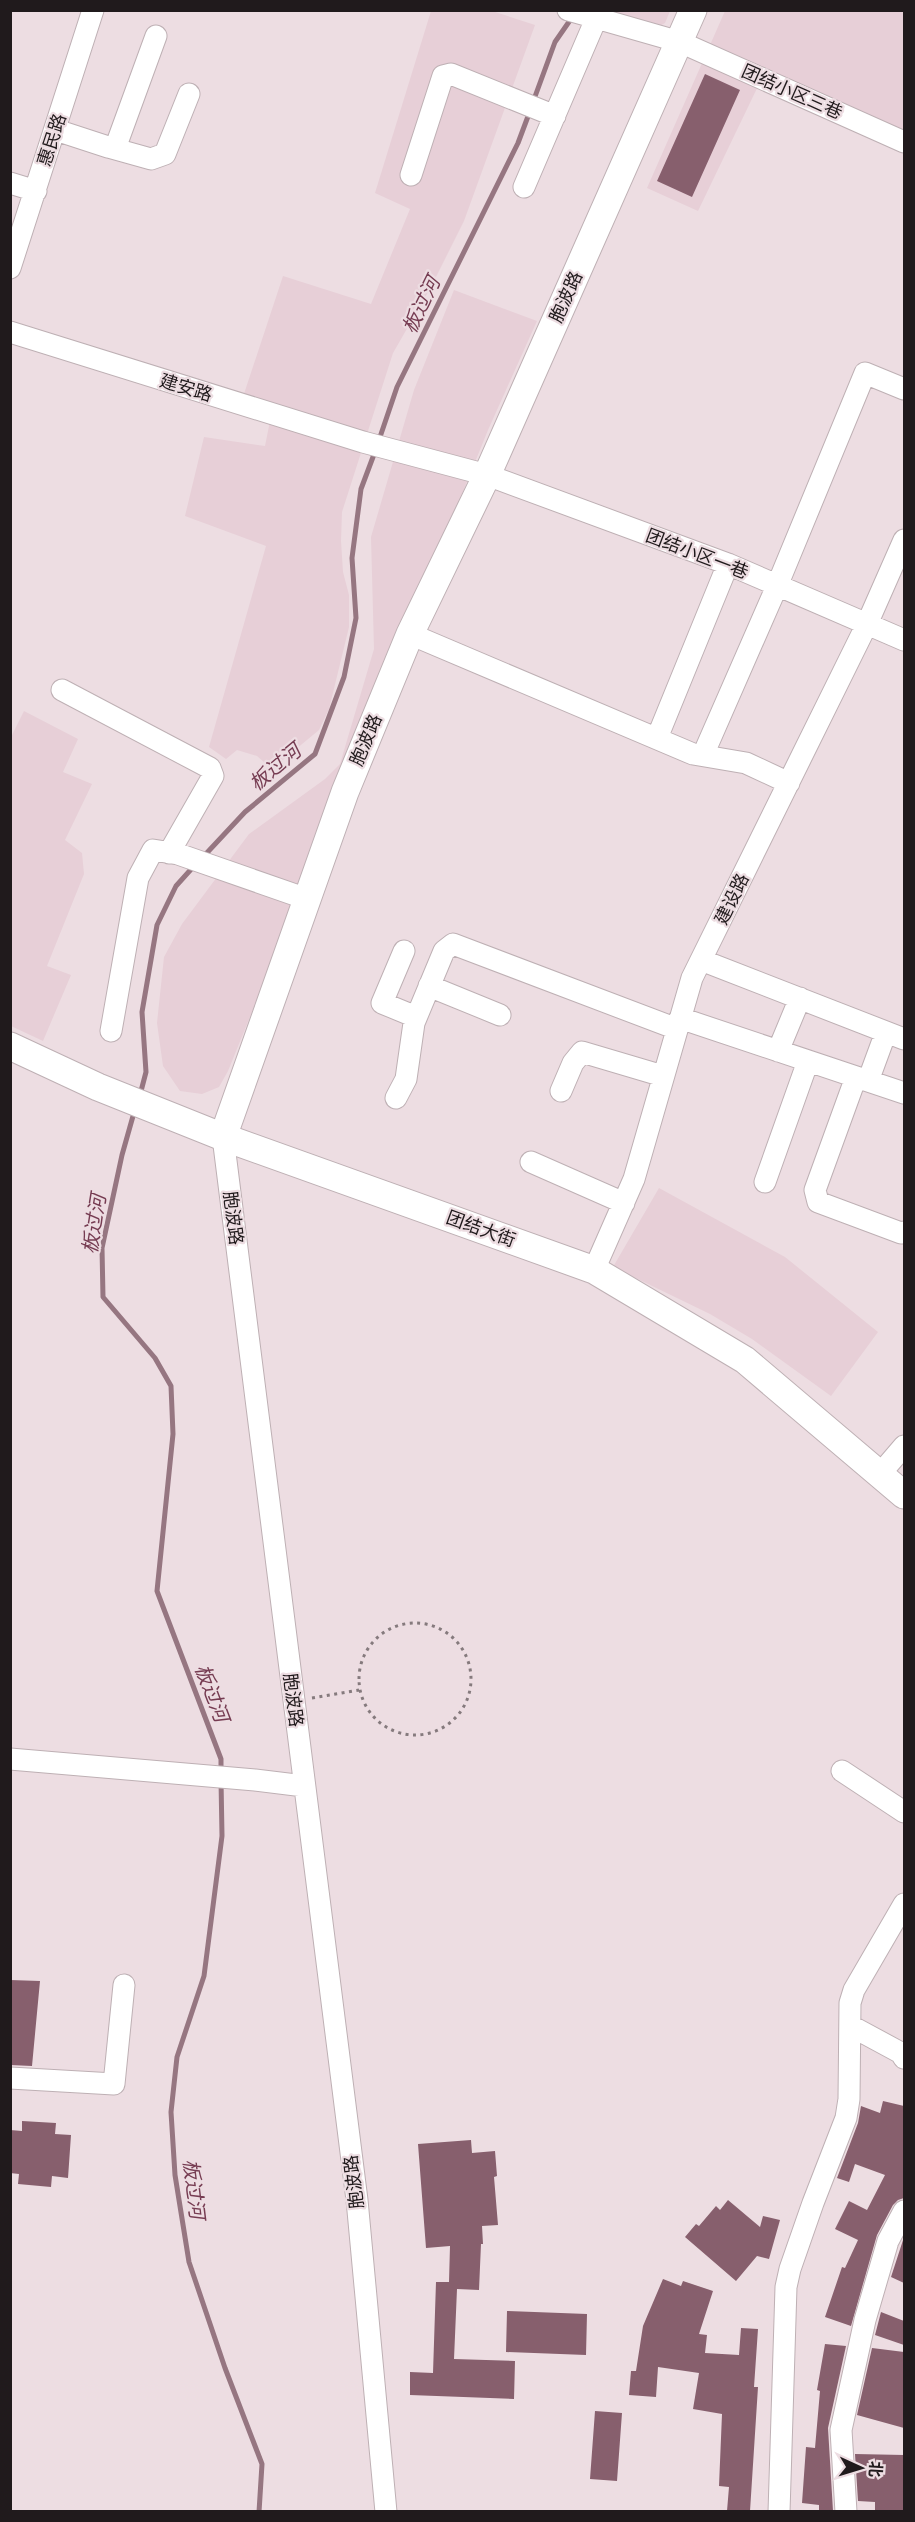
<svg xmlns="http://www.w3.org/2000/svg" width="915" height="2522" font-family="Merriweather,'Noto Sans SC',serif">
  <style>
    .built { fill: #e7cfd7 }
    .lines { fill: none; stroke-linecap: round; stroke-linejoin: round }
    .stream { stroke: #967681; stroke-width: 5 }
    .building { fill: #875f6d }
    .minor-casing { stroke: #beb0b4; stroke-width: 23 }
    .major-casing { stroke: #beb0b4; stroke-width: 29 }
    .path { stroke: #857a7d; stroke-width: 3; stroke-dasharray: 3 4.5; stroke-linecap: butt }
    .minor { stroke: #fff; stroke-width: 21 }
    .major { stroke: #fff; stroke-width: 27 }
    .labels { text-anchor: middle; stroke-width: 4.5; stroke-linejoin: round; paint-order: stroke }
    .street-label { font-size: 18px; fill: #201a1c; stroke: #eddde2 }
    .water-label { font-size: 20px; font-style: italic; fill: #763c52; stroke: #eddde2 }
  </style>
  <rect width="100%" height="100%" fill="#eddde2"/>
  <path class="built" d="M431,11H492L535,25L464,221L431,287L393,353L342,512L341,541L343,572L349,595V627L329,709L319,730L272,769L257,756L237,750L226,759L209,747L266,546L185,516L204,437L265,446L270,421L238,412L283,276L371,304L410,209L375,193Z
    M602,11H670L665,23L653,30Z
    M725,11H904V145L761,80L698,211L647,188Z
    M454,290L537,321L488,430L228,1071L219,1087L202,1094L180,1091L163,1066L157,1023L164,957L182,924L249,834L325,779L340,764L374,649L371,537L414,390Z
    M24,711L78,739L63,772L92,784L65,840L82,853L84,874L47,966L71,975L43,1041L11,1026L10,739Z
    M659,1188L785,1257L878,1332L831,1396L752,1339L710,1314L613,1267Z"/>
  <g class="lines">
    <path class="stream" d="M533,102L555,42L573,16
      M379,440L397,387L518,143L530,111
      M203,857L245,812L315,754L344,677L356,618L352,558L361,489L376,449
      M140,1095L146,1072L142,1012L157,925L176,886L194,866
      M135,1109L122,1155L102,1248L103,1297L155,1358L171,1386L173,1434L157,1591L221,1759V1771
      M221,1780L222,1836L204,1976L177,2057L171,2112L175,2175L189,2262L225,2368L262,2464L259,2512"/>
  </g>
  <path class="building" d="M705,74L740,90L692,197L657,181Z
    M10,1980L40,1981L32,2066L10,2065Z
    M883,2101L904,2106V2198L898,2200L893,2205L877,2235L851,2326L825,2317L842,2267L845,2268L858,2240L835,2229L849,2201L867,2210L885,2175L855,2164L849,2182L837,2178L858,2123L861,2106L880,2113Z
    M22,2121L56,2123L55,2134L71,2135L68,2178L52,2176L51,2187L18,2184L19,2174L10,2173V2130L22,2131Z
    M471,2140L472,2153L495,2151L497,2176L494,2177L498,2225L482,2226L483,2244H481L479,2290L457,2289L454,2359L515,2361L514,2399L410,2395V2372L433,2373L436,2282H449L450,2246L426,2248L418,2144Z
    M728,2200L760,2227L763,2216L780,2220L769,2259L757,2256L736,2281L685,2237L696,2224L699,2226L716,2206L720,2210Z
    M904,2237V2283L891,2277Z
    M663,2279L681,2286L683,2281L713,2291L699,2334L707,2335L705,2353L739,2355L741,2328L758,2329L754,2387H758L750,2511H727L729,2487L719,2486L722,2414L693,2409L699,2373L658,2367L656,2397L629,2395L631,2371H636L643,2326Z
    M507,2311L587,2314L586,2355L506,2352Z
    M881,2312L904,2321V2345L875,2335Z
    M825,2344L846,2346L828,2428L833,2511H819V2505L802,2503L806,2447L815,2448L820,2391L817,2390Z
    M872,2348L904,2352V2428L857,2415Z
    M595,2411L622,2413L617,2481L590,2479Z
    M855,2454L904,2455V2511H875V2502L858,2501Z"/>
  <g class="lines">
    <defs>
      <path id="minor" d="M568,10L680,42L904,142
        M56,130L108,147L117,143L156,36
        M108,147L151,159L165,154L189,94
        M411,175L443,76L451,74L555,116
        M10,183L36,191
        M524,187L596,19
        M10,268L93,10
        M10,332L363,442L487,475L728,564L904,640
        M410,634L693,754L746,763L789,783
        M62,690L210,768L213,776L169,853
        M657,738L728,564
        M703,755L777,586L865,373L904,389
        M404,951L382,1003L416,1017
        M701,960L904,1039
        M429,986L500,1015
        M680,1018L904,1093
        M111,1031L138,878L153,850L178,854L307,899
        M778,1051L800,998
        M856,1077L815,1190L818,1202L901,1233L904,1232
        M868,1081L886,1032
        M561,1091L573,1063L582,1052L663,1076
        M396,1098L406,1079L414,1023L444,951L453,944L677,1029
        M223,1137L357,2200L386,2512
        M531,1162L624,1203
        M765,1182L808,1061
        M594,1270L634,1179L692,978L867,624L904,540
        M880,1474L904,1446
        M10,1759L255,1780L304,1786
        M842,1771L904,1812
        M851,2026L901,2053L904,2058
        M10,2078L114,2084L124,1985
        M779,2512L786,2287L790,2269L813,2203L846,2118L849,2099L850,2003L854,1990L904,1904
        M846,2512L841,2430L865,2320L888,2241L904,2211"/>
      <path id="major" d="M10,1046L98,1087L223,1137L594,1270L745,1360L904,1495
        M223,1137L345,792L410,634L487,475L693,10"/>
    </defs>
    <use href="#minor" class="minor-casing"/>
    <use href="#major" class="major-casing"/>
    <path class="path" d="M359 1679a56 56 0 1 1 112 0a56 56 0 1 1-112 0Z
      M312,1698L359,1690"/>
    <use href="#minor" class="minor"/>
    <use href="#major" class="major"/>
  </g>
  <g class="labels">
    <g class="street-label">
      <text transform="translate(792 92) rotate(24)" y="6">团结小区三巷</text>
      <text transform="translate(52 140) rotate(-72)" y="6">惠民路</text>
      <text transform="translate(566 297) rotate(-66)" y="6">胞波路</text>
      <text transform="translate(186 388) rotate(17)" y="6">建安路</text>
      <text transform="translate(697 554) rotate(21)" y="6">团结小区一巷</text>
      <text transform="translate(366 740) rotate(-67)" y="6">胞波路</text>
      <text transform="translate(732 899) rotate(-64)" y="6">建设路</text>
      <text transform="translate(233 1218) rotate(83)" y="6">胞波路</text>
      <text transform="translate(481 1229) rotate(20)" y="6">团结大街</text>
      <text transform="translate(293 1700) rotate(83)" y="6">胞波路</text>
      <text transform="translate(354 2182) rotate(-97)" y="6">胞波路</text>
    </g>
    <g class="water-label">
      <text transform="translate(421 305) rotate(-64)" y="7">板过河</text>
      <text transform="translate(275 767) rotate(-40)" y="7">板过河</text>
      <text transform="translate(94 1224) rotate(-81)" y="7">板过河</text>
      <text transform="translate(212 1693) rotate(69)" y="7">板过河</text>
      <text transform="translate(194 2189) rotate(83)" y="7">板过河</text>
    </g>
  </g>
  <rect width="915" height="2522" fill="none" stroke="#201a1c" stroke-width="24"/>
  <g transform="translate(861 2468) rotate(94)" stroke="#eddde2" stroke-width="4.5" paint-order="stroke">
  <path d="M0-4.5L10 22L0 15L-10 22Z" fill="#201a1c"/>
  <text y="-9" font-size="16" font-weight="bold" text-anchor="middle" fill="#201a1c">北</text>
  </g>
</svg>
